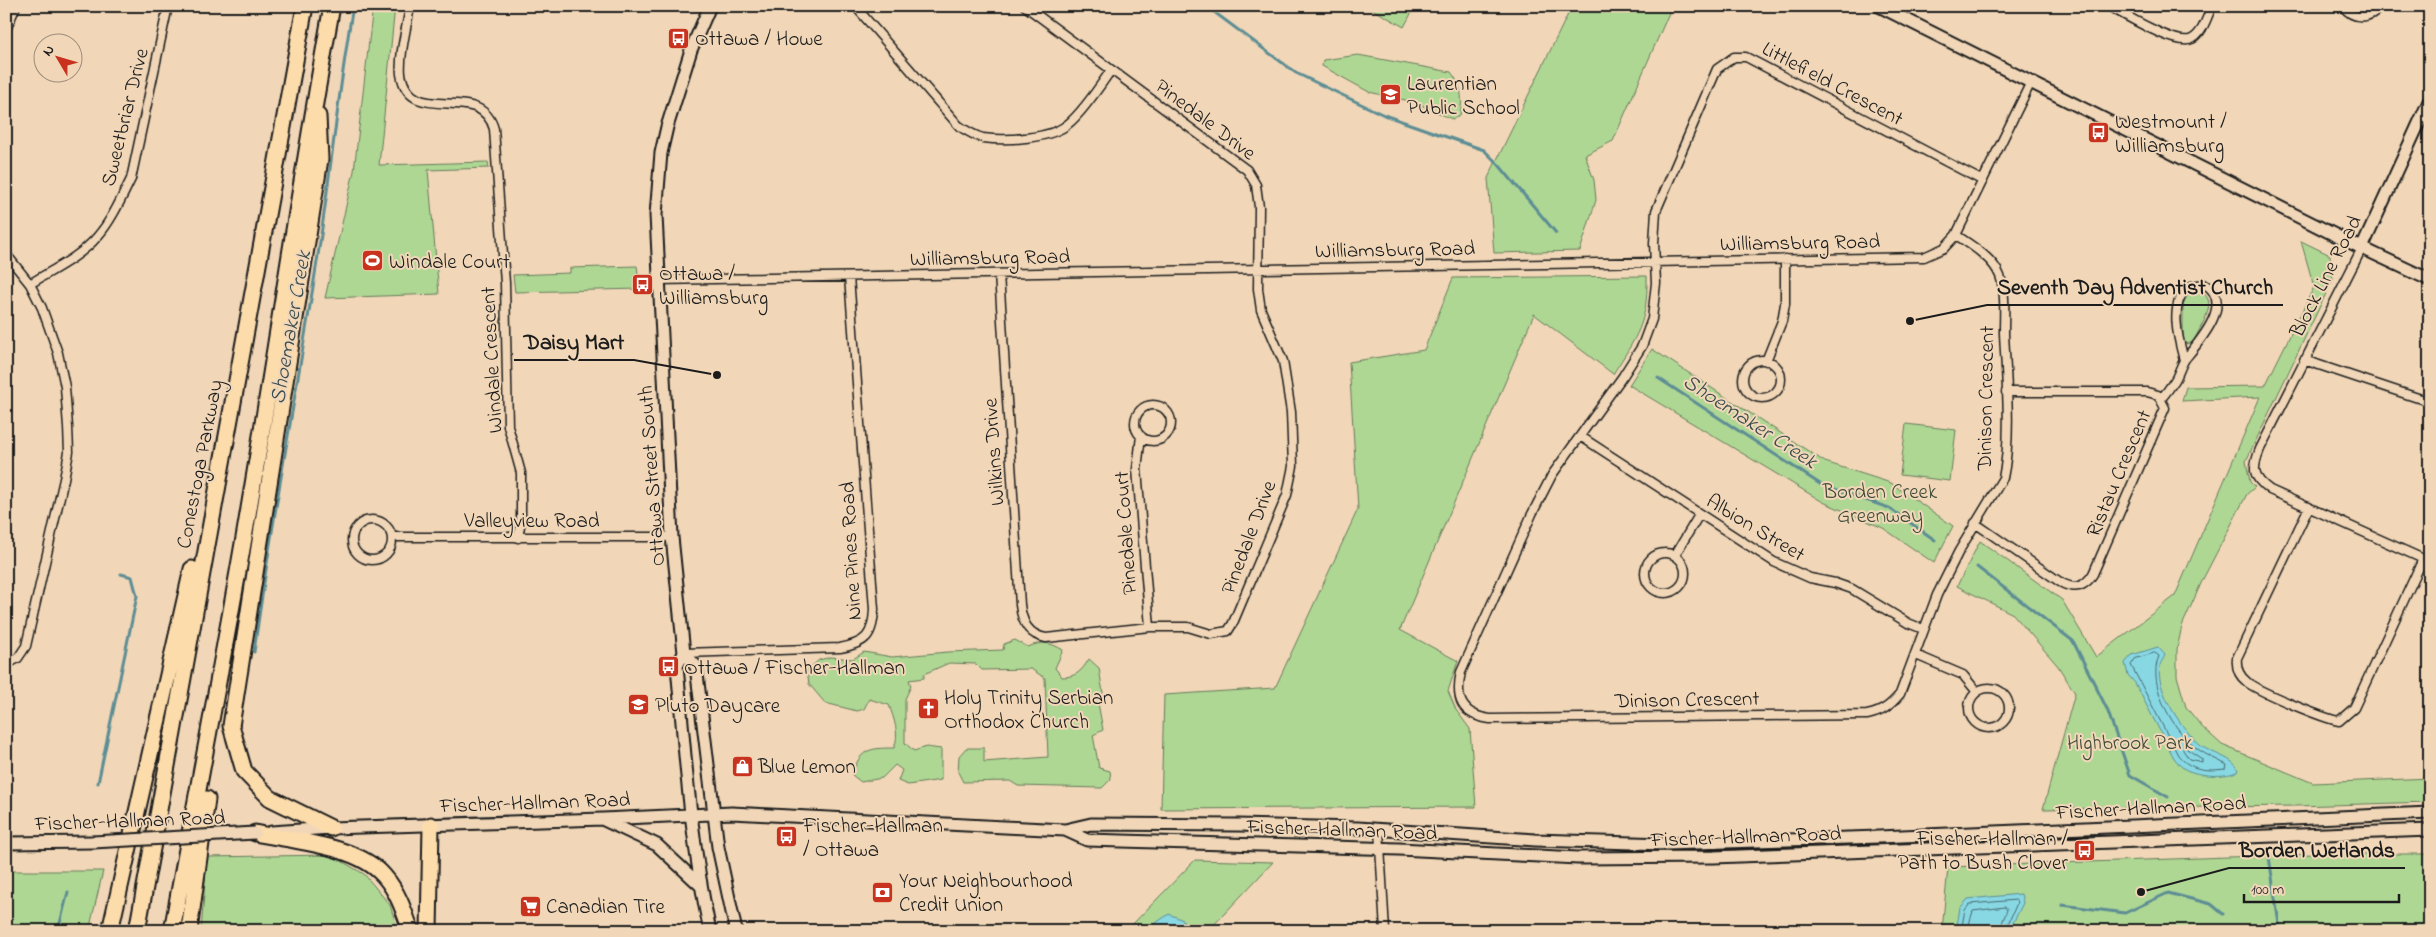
<svg xmlns="http://www.w3.org/2000/svg" width="2436" height="937" font-family="'Indie Flower',sans-serif">
  <style>
    .green { fill: #aed794; stroke: #657a58 }
    .water { fill: #88d8e4; stroke: #5d8d94 }
    .lines { fill: none; stroke-linecap: round; stroke-linejoin: round }
    .shore { stroke: #47676c; stroke-width: 1 }
    .stream { stroke: #5d8d94; stroke-width: 3 }
    .street-casing { stroke: #1c1c1c; stroke-width: 11 }
    .secondary-casing { stroke: #1c1c1c; stroke-width: 15 }
    .highway-casing { stroke: #1c1c1c; stroke-width: 19 }
    .street { stroke: #f1d7b8; stroke-width: 8 }
    .secondary { stroke: #f1d7b8; stroke-width: 11 }
    .highway { stroke: #fddcac; stroke-width: 15 }
    .secondary-bridge-casing { stroke: #1c1c1c; stroke-width: 15; stroke-linecap: butt }
    .secondary-bridge { stroke: #f1d7b8; stroke-width: 11 }
    .labels { text-anchor: middle; stroke-width: 4; stroke-linejoin: round; paint-order: stroke }
    .poi-label { font-size: 21px; fill: #1c1c1c; stroke: #f1d7b8; text-anchor: start }
    .street-label { font-size: 21px; fill: #1c1c1c; stroke: #f1d7b8 }
    .park-label { font-size: 21px; fill: #404b3a; stroke: #f1d7b8 }
    .water-label { font-size: 22px; font-style: italic; fill: #374b4e; stroke: #f1d7b8 }
    .leader { fill: none; stroke: #1c1c1c; stroke-width: 2 }
    .callout-dot { fill: #1c1c1c; stroke: #f1d7b8; stroke-width: 2 }
    .callout-label { font-size: 22px; text-anchor: middle; font-weight: bold; fill: #1c1c1c; stroke: #f1d7b8; stroke-width: 4; stroke-linejoin: round; paint-order: stroke }
  </style>
  <rect width="100%" height="100%" fill="#f1d7b8"/>
  <filter id="ink" filterUnits="userSpaceOnUse"><feTurbulence type="fractalNoise" baseFrequency=".02" numOctaves="2"/><feDisplacementMap in="SourceGraphic" scale="10" xChannelSelector="R" yChannelSelector="G"/><feConvolveMatrix kernelMatrix="1 2 1 2 8 2 1 2 1" color-interpolation-filters="sRGB"/></filter>
  <g filter="url(#ink)">
    <path class="green" d="M373,6H395L379,165L488,162L489,168L428,170L439,294L325,298L354,171Z
      M1367,6H1415L1404,27Z
      M1572,6H1672L1613,141L1585,155L1594,180L1596,200L1580,251L1494,253L1488,178Z
      M1358,55L1451,72C1462,86 1463,99 1460,116L1452,119L1414,102L1369,92L1322,66L1323,60Z
      M2301,241L2330,255L2333,279L2246,461L2250,482L2255,487L2247,494L2203,579L2182,626L2177,649V676L2186,707L2202,727L2222,745L2313,783L2430,778V802L2296,806L2043,809L2075,693L2058,666L2013,614L1957,586L1980,541L2062,600L2096,657L2175,596L2260,397L2182,401L2186,387L2265,386L2314,287Z
      M637,266L640,289L515,292L513,275L570,273V268Z
      M1647,276C1648,323 1637,336 1613,374L1534,314L1400,630L1458,661L1448,691L1456,710L1470,729L1476,807L1161,809L1164,695L1275,688L1358,509L1349,362L1424,350L1453,278Z
      M2196,291C2223,296 2200,327 2193,342L2187,344L2183,341V301L2187,292Z
      M1652,349L1825,462L1891,483L1953,526L1934,563L1883,528L1823,502L1629,385Z
      M1906,424L1956,430L1950,481L1900,475Z
      M1015,640L1028,647C1042,641 1050,642 1063,650L1055,668L1062,677C1076,677 1082,671 1089,659L1099,668L1103,693L1098,703L1103,730L1093,735L1099,768L1110,771L1111,779L1102,788L1018,786L1010,781L963,782L958,772L959,756L966,748H984V762L1048,757L1045,678L1031,669L982,670L976,664L949,663L924,674V678L909,680L911,686L905,699V743L914,751L926,747L941,749V780L908,785L898,781L902,770L895,765L882,778L861,782L852,775C860,749 869,748 894,748C900,734 894,719 889,705L869,699L864,709L857,711L825,703L809,684L807,670L819,660L831,657L853,659L864,652L892,657L948,652L1003,650L1004,644Z
      M2313,854H2430V931H1942L1948,867Z
      M331,855L364,874L390,905L398,931H201L207,857Z
      M1195,860L1273,862L1208,931H1126Z
      M6,871H103L89,931H6Z"/>
    <path class="water" d="M2158,647L2165,655C2164,658 2161,662 2160,665C2154,689 2184,732 2201,746C2213,754 2232,757 2239,770C2229,779 2192,776 2182,767C2179,765 2176,760 2174,758L2135,683L2128,675L2125,663L2132,655Z
      M2021,894L2023,903L2009,931H1956L1960,908L1968,899Z
      M1169,914L1183,920L1189,931H1144Z"/>
    <g class="lines">
      <path class="shore" d="M2155,653L2159,656C2146,685 2175,734 2199,750C2208,756 2218,760 2227,765L2226,769C2207,771 2191,771 2178,755L2131,665L2135,659Z
        M2184,747L2202,759V762L2189,759L2183,750Z
        M1961,931L1965,910L1970,904L2016,900L2017,903L2005,931
        M1967,931L1973,911L2005,907L2007,910L1999,931"/>
      <path class="stream" d="M1206,6L1296,73L1384,115L1484,150L1499,165L1556,233
        M1658,378L1820,484L1889,508L1935,540
        M1977,567L2073,641L2107,709L2130,775L2168,797
        M254,652C271,523 296,396 316,268C330,181 338,93 353,6
        M98,783L137,596L132,577L121,574
        M2268,850L2280,931
        M2062,905L2125,913L2168,893L2211,904L2223,914
        M58,931L68,892"/>
      <defs>
        <path id="street" d="M412,6L409,12C406,31 399,55 401,74C410,129 480,79 494,129L505,283L508,426L521,473V520L518,538
          M855,6L959,126C967,131 974,136 983,138C1005,141 1051,139 1068,124C1083,112 1100,86 1111,70
          M2108,6C2124,14 2177,47 2192,39C2203,33 2207,17 2212,6
          M2343,6C2353,20 2370,20 2380,6
          M6,30L16,6
          M1956,235C1971,245 1993,258 2000,276C2006,293 2004,316 2004,333C2006,376 2012,437 2003,478L1959,551L1937,595L1900,694C1890,706 1882,712 1867,715L1490,719C1461,715 1455,698 1461,672L1532,514L1552,475L1623,376L1642,346L1652,319L1656,283L1654,243L1656,211L1717,69L1734,57H1746L1983,181
          M2362,248L2260,449C2252,469 2252,477 2270,490L2430,562
          M6,254L30,284L42,308L58,353L65,387L68,427L69,452L64,479L26,646L18,658L6,665
          M999,274L1020,605C1022,622 1028,635 1046,638L1150,627H1188L1211,634L1228,631L1233,623L1287,495L1293,466L1291,412L1283,361L1261,310L1258,289L1259,207L1256,185L1247,170L1025,6
          M659,280L1924,257L1944,248L1956,235L2030,84
          M30,284C52,270 80,257 97,237C112,220 121,199 131,179L168,6
          M2304,360L2430,402
          M1743 379a19 19 0 1 1 38 0a19 19 0 1 1-38 0Z
          M1766,361L1782,321L1785,304V259
          M2161,399C2166,393 2171,386 2175,380C2179,373 2181,365 2185,359C2199,342 2236,301 2204,284L2187,287C2169,306 2178,338 2184,360
          M1135 423a18 18 0 1 1 36 0a18 18 0 1 1-36 0Z
          M1141,436L1137,469L1150,627
          M1580,436L1774,562L1810,578L1835,583L1852,589L1908,623L1923,629
          M2309,507L2237,658C2236,667 2239,676 2247,682C2257,691 2325,719 2339,721L2354,708L2423,559
          M352 540a20 20 0 1 1 40 0a20 20 0 1 1-40 0Z
          M1975,523L2060,582C2074,590 2084,588 2093,574L2165,408L2158,395L2147,392H2006
          M392,537H672
          M1645 573a20 20 0 1 1 40 0a20 20 0 1 1-40 0Z
          M1675,555L1699,515
          M684,653L840,648C866,643 873,636 874,609L849,277
          M1916,655L1963,675L1977,692
          M1969 708a20 20 0 1 1 40 0a20 20 0 1 1-40 0Z
          M1379,830L1385,931"/>
        <path id="secondary" d="M710,6L691,50L667,127L661,153L656,215L672,537L684,653L677,666C685,755 691,844 710,931
          M1879,6L2345,240L2430,280
          M2362,248L2430,99
          M684,653L696,666L718,847L736,931
          M604,820L657,845L700,885
          M1065,830L1087,840L1399,849L1578,858L1714,857L2430,830
          M271,832L331,828L603,819L732,813L1065,830L1091,824L1238,825L1358,828L1535,840L1666,844L1879,837L2430,813
          M6,843L93,842"/>
        <path id="highway" d="M318,116L320,159L231,726L244,771L270,798L331,828
          M255,833C293,841 358,845 384,876C398,892 404,911 411,931
          M110,931L192,569
          M137,931L305,6
          M172,931C196,798 222,665 245,532C275,357 300,181 332,6
          M189,931L207,799
          M429,931L431,825"/>
      </defs>
      <use href="#street" class="street-casing"/>
      <use href="#secondary" class="secondary-casing"/>
      <use href="#highway" class="highway-casing"/>
      <use href="#street" class="street"/>
      <use href="#secondary" class="secondary"/>
      <use href="#highway" class="highway"/>
      <defs>
        <path id="secondary-bridge" d="M93,842L255,833"/>
      </defs>
      <use href="#secondary-bridge" class="secondary-bridge-casing"/>
      <use href="#secondary-bridge" class="secondary-bridge"/>
    </g>
  </g>
  <defs>
    <symbol id="bus-square" viewBox="-11 -11 22 22"><rect x="-9" y="-9" width="18" height="18" rx="4" fill="#c8321e" stroke="#f1d7b8"/><path d="M-5-6H5V4H4V6H2V4H-2V6H-4V4H-5ZM-3.5-4V0h7V-4ZM-3.5 1.2v1.5H-2V1.2ZM2 1.2v1.5H3.5V1.2Z" fill="#fff"/></symbol>
    <symbol id="school-square" viewBox="-11 -11 22 22"><rect x="-9" y="-9" width="18" height="18" rx="4" fill="#c8321e" stroke="#f1d7b8"/><path d="M0-5L7-2L0 1L-7-2ZM-4 1L0 2.5L4 1V4Q0 6-4 4Z" fill="#fff"/></symbol>
    <symbol id="stadium-square" viewBox="-11 -11 22 22"><rect x="-9" y="-9" width="18" height="18" rx="4" fill="#c8321e" stroke="#f1d7b8"/><path d="M0-5a6.5 5 0 1 0 0 10a6.5 5 0 1 0 0-10ZM-3.5-1.8h7v3.6h-7Z" fill="#fff"/></symbol>
    <symbol id="church-square" viewBox="-11 -11 22 22"><rect x="-9" y="-9" width="18" height="18" rx="4" fill="#c8321e" stroke="#f1d7b8"/><path d="M-1.2-6h2.4v3.5h3.3v2.4h-3.3V6h-2.4V-.1h-3.3v-2.4h3.3Z" fill="#fff"/></symbol>
    <symbol id="shop-square" viewBox="-11 -11 22 22"><rect x="-9" y="-9" width="18" height="18" rx="4" fill="#c8321e" stroke="#f1d7b8"/><path d="M-5-2.5h2.3a2.7 3.5 0 0 1 5.4 0H5L5.5 6h-11ZM-1.5-2.5h3a1.5 2.3 0 0 0-3 0Z" fill="#fff"/></symbol>
    <symbol id="bank-square" viewBox="-11 -11 22 22"><rect x="-9" y="-9" width="18" height="18" rx="4" fill="#c8321e" stroke="#f1d7b8"/><path d="M-6-4H6V4H-6ZM0-2.3a2.3 2.3 0 1 0 0 4.6a2.3 2.3 0 1 0 0-4.6Z" fill="#fff"/></symbol>
    <symbol id="supermarket-square" viewBox="-11 -11 22 22"><rect x="-9" y="-9" width="18" height="18" rx="4" fill="#c8321e" stroke="#f1d7b8"/><path d="M-6-5.5h2.5l.6 2H6L4.5 2H-2.5L-4.4-4H-6ZM-1.5 3.2a1.3 1.3 0 1 0 .1 0ZM3 3.2a1.3 1.3 0 1 0 .1 0Z" fill="#fff"/></symbol>
  </defs>
  <g fill-rule="evenodd">
    <use href="#bus-square" x="666" y="26" width="25" height="25"/>
    <use href="#school-square" x="1378" y="82" width="25" height="25"/>
    <use href="#bus-square" x="2086" y="120" width="25" height="25"/>
    <use href="#stadium-square" x="360" y="248" width="25" height="25"/>
    <use href="#bus-square" x="630" y="272" width="25" height="25"/>
    <use href="#bus-square" x="656" y="654" width="25" height="25"/>
    <use href="#school-square" x="626" y="692" width="25" height="25"/>
    <use href="#church-square" x="916" y="696" width="25" height="25"/>
    <use href="#shop-square" x="730" y="754" width="25" height="25"/>
    <use href="#bus-square" x="774" y="824" width="25" height="25"/>
    <use href="#bus-square" x="2072" y="838" width="25" height="25"/>
    <use href="#bank-square" x="870" y="880" width="25" height="25"/>
    <use href="#supermarket-square" x="518" y="894" width="25" height="25"/>
  </g>
  <g class="labels">
    <g class="poi-label">
      <text x="695" y="45">Ottawa / Howe</text>
      <text x="1407" y="90">Laurentian<tspan x="1407" dy="24">Public School</tspan></text>
      <text x="2115" y="128">Westmount /<tspan x="2115" dy="24">Williamsburg</tspan></text>
      <text x="389" y="268">Windale Court</text>
      <text x="659" y="280">Ottawa /<tspan x="659" dy="24">Williamsburg</tspan></text>
      <text x="684" y="674">Ottawa / Fischer-Hallman</text>
      <text x="944" y="704">Holy Trinity Serbian<tspan x="944" dy="24">Orthodox Church</tspan></text>
      <text x="655" y="712">Pluto Daycare</text>
      <text x="758" y="773">Blue Lemon</text>
      <text x="803" y="832">Fischer-Hallman<tspan x="803" dy="24">/ Ottawa</tspan></text>
      <text x="2068" y="845" text-anchor="end">Fischer-Hallman /<tspan x="2068" dy="24">Path to Bush Clover</tspan></text>
      <text x="899" y="887">Your Neighbourhood<tspan x="899" dy="24">Credit Union</tspan></text>
      <text x="546" y="913">Canadian Tire</text>
    </g>
    <g class="street-label">
      <text transform="translate(1833 83) rotate(28)" y="7">Littlefield Crescent</text>
      <text transform="translate(124 117) rotate(-76)" y="7">Sweetbriar Drive</text>
      <text transform="translate(1206 119) rotate(37)" y="7">Pinedale Drive</text>
      <text transform="translate(1800 242) rotate(-1)" y="7">Williamsburg Road</text>
      <text transform="translate(1395 249) rotate(-1)" y="7">Williamsburg Road</text>
      <text transform="translate(990 257) rotate(-1)" y="7">Williamsburg Road</text>
      <text transform="translate(2325 276) rotate(-63)" y="7">Block Line Road</text>
      <text transform="translate(491 360) rotate(-93)" y="7">Windale Crescent</text>
      <text transform="translate(1985 398) rotate(-89)" y="7">Dinison Crescent</text>
      <text transform="translate(993 452) rotate(-94)" y="7">Wilkins Drive</text>
      <text transform="translate(199 464) rotate(-79)" y="7">Conestoga Parkway</text>
      <text transform="translate(2118 473) rotate(-67)" y="7">Ristau Crescent</text>
      <text transform="translate(651 476) rotate(-94)" y="7">Ottawa Street South</text>
      <text x="532" y="527">Valleyview Road</text>
      <text transform="translate(1756 527) rotate(31)" y="7">Albion Street</text>
      <text transform="translate(1125 533) rotate(-94)" y="7">Pinedale Court</text>
      <text transform="translate(1248 537) rotate(-69)" y="7">Pinedale Drive</text>
      <text transform="translate(850 551) rotate(-93)" y="7">Nine Pines Road</text>
      <text transform="translate(1687 699) rotate(-1)" y="7">Dinison Crescent</text>
      <text transform="translate(535 802) rotate(-2)" y="7">Fischer-Hallman Road</text>
      <text transform="translate(2151 807) rotate(-3)" y="7">Fischer-Hallman Road</text>
      <text transform="translate(130 820) rotate(-2)" y="7">Fischer-Hallman Road</text>
      <text transform="translate(1342 829) rotate(2)" y="7">Fischer-Hallman Road</text>
      <text transform="translate(1746 836) rotate(-2)" y="7">Fischer-Hallman Road</text>
    </g>
    <g class="park-label">
      <text x="1880" y="498">Borden Creek<tspan x="1880" dy="24">Greenway</tspan></text>
      <text x="2130" y="749">Highbrook Park</text>
    </g>
    <g class="water-label">
      <text transform="translate(289 327) rotate(-80)" y="8">Shoemaker Creek</text>
      <text transform="translate(1751 420) rotate(33)" y="8">Shoemaker Creek</text>
    </g>
  </g>
  <path class="leader" d="M1910 321L1987 305H2283M717 375L634 360H514M2141 892L2229 868H2405"/>
  <g class="callout-dot">
    <circle cx="1910" cy="321" r="5"/>
    <circle cx="717" cy="375" r="5"/>
    <circle cx="2141" cy="892" r="5"/>
  </g>
  <g class="callout-label">
    <text x="2135" y="294">Seventh Day Adventist Church</text>
    <text x="574" y="349">Daisy Mart</text>
    <text x="2317" y="857">Borden Wetlands</text>
  </g>
  <rect width="2436" height="937" fill="none" stroke="#f1d7b8" stroke-width="25"/>
  <rect x="12" y="12" width="2411" height="912" fill="none" stroke="#1c1c1c" stroke-width="2" filter="url(#ink)"/>
  <g transform="translate(58 58) rotate(308)"><circle r="24" fill="#f1d7b8" stroke="#9c8c7a"/>
  <path d="M0-4L9 19L0 12L-9 19Z" fill="#c8321e"/>
  <text y="-8" font-size="14" font-weight="bold" text-anchor="middle" fill="#1c1c1c">N</text>
  </g>
  <path d="M2244 894v8h155v-8" fill="none" stroke="#1c1c1c" stroke-width="2.5"/>
  <text x="2251" y="894" font-size="15" fill="#1c1c1c" stroke="#f1d7b8" stroke-width="4" paint-order="stroke">100 m</text>
</svg>
